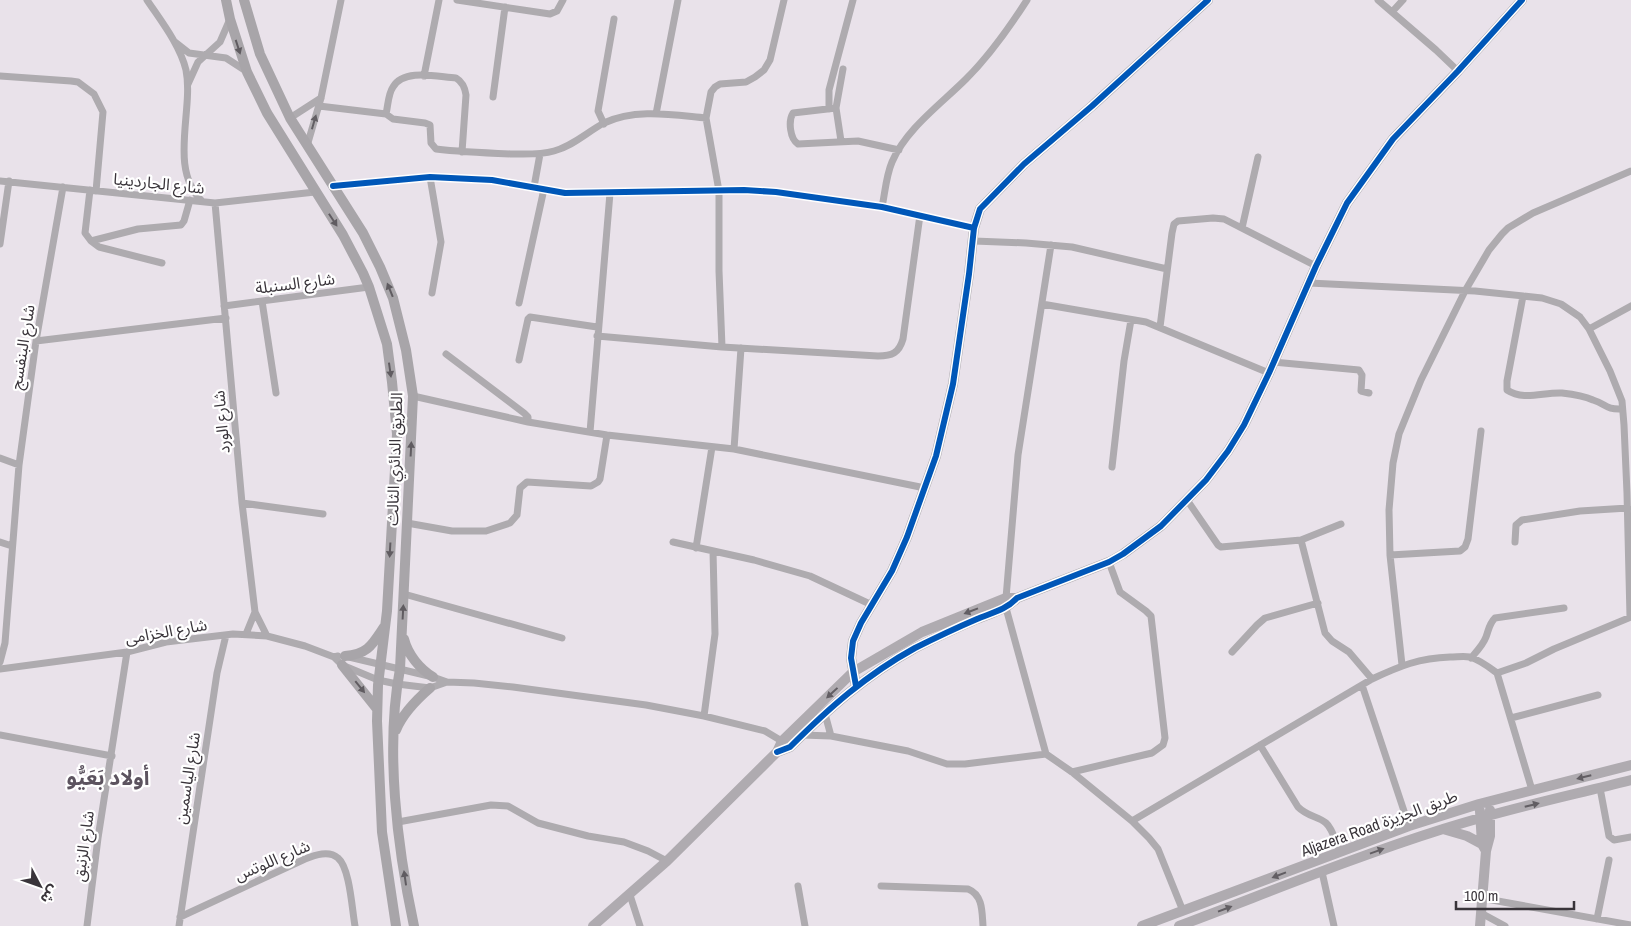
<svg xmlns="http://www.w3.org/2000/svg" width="1631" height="926" font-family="'Archivo Narrow','Noto Sans Arabic',sans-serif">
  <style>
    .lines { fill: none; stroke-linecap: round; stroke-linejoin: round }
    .street { stroke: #aeabaf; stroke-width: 7 }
    .secondary { stroke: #afabb0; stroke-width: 10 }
    .primary { stroke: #a8a5a9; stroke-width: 10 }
    .cycleway-casing { stroke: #fff; stroke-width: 9 }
    .cycleway { stroke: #0057b8; stroke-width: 6 }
    .oneway { fill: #605c61 }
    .oneway2 { fill: #625e63 }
    .labels { text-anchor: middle; stroke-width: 4.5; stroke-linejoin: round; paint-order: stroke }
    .street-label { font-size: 16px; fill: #39343a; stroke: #fff }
    .district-label { font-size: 21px; font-weight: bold; fill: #5c535f; stroke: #fff }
  </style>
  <rect width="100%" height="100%" fill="#e9e2ea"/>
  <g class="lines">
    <path class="street" d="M147,0C161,21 180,45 186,70C194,110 168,169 202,201
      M457,0L550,14L557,11L563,0
      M1378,0L1436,50L1458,71
      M1392,12L1403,0
      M175,42L189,53L226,58L246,71
      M0,76L71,81L78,82L94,94L103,112L96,191
      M424,76L439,0
      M188,84L198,62L220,42L230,19
      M493,97L505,7
      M319,106L386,114L393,119L425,123L430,125L431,143L436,149C461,152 487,153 512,154C527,154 540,155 554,151C573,146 587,132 604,123C636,108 673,115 706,118
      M836,108L793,113C788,121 790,139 798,144L858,141L899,150
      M829,109V90L853,0
      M386,114C388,106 388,94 393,87C404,68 438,77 456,78C463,82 465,88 466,95L462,152
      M656,114L678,0
      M290,118L321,98
      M604,124L598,111L614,19
      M841,141L836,108L843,69
      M307,146L321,98L341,0
      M430,177L441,242L432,293
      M0,181L215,203L315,192
      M333,186L430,177L492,180L565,193L744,190L776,192L882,207L974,228
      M534,187L540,154
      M90,190L85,233L91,241L138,229L181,225L184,221L190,200
      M215,203L242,503L255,612L267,636
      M882,207C885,193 886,176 892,162C906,129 941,104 966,79C989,56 1009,28 1027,0
      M1242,228L1258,157
      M91,241L99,247L162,263
      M974,241L1026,243L1072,247L1167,269
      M0,244L9,181
      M1309,283L1475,291L1542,298L1561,304L1580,317L1589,329L1610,371L1622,401L1624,425L1627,493L1630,617
      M1523,296L1507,381V390C1524,401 1543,392 1562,393C1571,394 1584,396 1593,400C1606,404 1606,410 1622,409
      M262,301L276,393
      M519,303L544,189
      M1042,304L1146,322L1269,373
      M224,306L369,287
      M1160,327L1172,233L1174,224L1178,221L1213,218L1224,219L1316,266
      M1589,329L1631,306
      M597,336L722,347L878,356C892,356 899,353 903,339L920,215
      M36,341L226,318
      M722,347L719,271V191L706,118L711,92L715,87L720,84L746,82L755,77L764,70L770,60L784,0
      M446,354L524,413L528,417V422
      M519,360L528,319L530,317L597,327
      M1273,362L1359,370L1362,375L1361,391L1369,393
      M413,396L528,422L607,435L734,449L925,488
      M590,432L610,193
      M734,449L741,348
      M0,458L19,465
      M1112,467L1124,361L1131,320
      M1187,500L1218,545L1221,547L1301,540L1325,633L1332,641L1349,652L1372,679
      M242,503L323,514
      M407,523L452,531H486L510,523L517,515L520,488L527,482L591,486L598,482L600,479L607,435
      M1301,540L1341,524
      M0,542L12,546
      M673,542L754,560L810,576L872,605
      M1515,542L1516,525L1522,520L1580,511L1628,508
      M696,548L712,447
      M1390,555L1460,551L1465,547L1468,539L1481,431
      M404,594L562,638
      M246,634L255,612
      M1232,652L1257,625L1265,618L1318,603
      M334,657L342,665L378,680L397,684L430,688L447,682L474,683L513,687L646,705L704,716L765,731L785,743
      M349,657L433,677L447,682
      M1471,658C1477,651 1483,645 1486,637C1489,629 1489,624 1495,618L1564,608
      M0,662L5,643L19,465L36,341L63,187
      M1402,665L1390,555L1389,510L1393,463L1399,434L1421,380L1465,291L1489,250L1502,234L1508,228L1533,213L1631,171
      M0,669L127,652L166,642L233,634L267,636L305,646L334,657L338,656
      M1497,673L1526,663L1554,649L1631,617
      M1362,685L1409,826
      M825,714L831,736
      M704,716L715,634L713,551
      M1511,718L1598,695
      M0,735L112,756
      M802,735L831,736L908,751L947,764H965L1046,754L1072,772L1132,821L1149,838L1158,849L1183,911
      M1260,745L1298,807C1308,817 1318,816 1326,823C1333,829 1336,843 1340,852
      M1046,754L1006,608V598L1018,455L1051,245
      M1072,772L1152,753L1163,745L1165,738L1151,616L1146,611L1120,592L1109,562
      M1600,788L1609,836L1614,840L1631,837
      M1132,821L1372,679C1400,666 1419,658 1450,657C1457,657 1464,656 1470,657C1480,660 1489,667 1497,673L1532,790
      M398,822L491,805L508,806L538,823L588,836L624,842L648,851L667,861
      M1322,872L1334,926
      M798,886L805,926
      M881,886L968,889C983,895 982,912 983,926
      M630,895L640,926
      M1481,898L1631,925
      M1481,913L1505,926
      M180,917L305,859C315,855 329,850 338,858C350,868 352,910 355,926
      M1597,919L1609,860
      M87,926L98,838L127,652
      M179,926L217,673L226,635"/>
    <path class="secondary" d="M856,686L851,658L853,641L861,623L892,571L907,537L936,456L953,384L969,274L974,228L980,209L1024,164L1092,106L1208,0
      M777,752L790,747C829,708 866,675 915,648C935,638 956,628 977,619C991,613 1006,610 1017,598L1109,562L1123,554L1161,526L1206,480L1228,451L1244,425L1269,373L1316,266L1347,203L1393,139L1458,71L1522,0
      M1480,811L1482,844L1486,851
      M1443,829L1467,836L1482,844
      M593,926L667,861L777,752L782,741L853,672L922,632L1006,598H1017
      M1142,926L1409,826L1479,804L1631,765
      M1179,926C1267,893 1354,857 1443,829C1505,809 1568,796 1631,780
      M1480,926L1486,851L1490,836V810"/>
    <path class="primary" d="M226,0L230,19L247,72L267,113L343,235L363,273L369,287L387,344L392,382L397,434L387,611L378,685L377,721L382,832L396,926
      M244,0L260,54L290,118L363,233L380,267L393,298L406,350L413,396L400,669C385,748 397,847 414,926
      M404,639C408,655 420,669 433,677
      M345,656C368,654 372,645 384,627
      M342,665L377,709
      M396,730C403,713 416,700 430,688"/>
    <defs>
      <path id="cycleway" d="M333,186L430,177L492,180L565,193L744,190L776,192L882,207L974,228
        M856,686L851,658L853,641L861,623L892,571L907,537L936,456L953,384L969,274L974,228L980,209L1024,164L1092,106L1208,0
        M777,752L790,747C829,708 866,675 915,648C935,638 956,628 977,619C991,613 1006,610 1017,598L1109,562L1123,554L1161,526L1206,480L1228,451L1244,425L1269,373L1316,266L1347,203L1393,139L1458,71L1522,0"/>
    </defs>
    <use href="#cycleway" class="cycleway-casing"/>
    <use href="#cycleway" class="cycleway"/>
  </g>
  <defs><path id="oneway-solid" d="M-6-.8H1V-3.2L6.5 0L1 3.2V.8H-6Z" transform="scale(1.25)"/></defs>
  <g class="oneway">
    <use href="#oneway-solid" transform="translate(238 47) rotate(72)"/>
    <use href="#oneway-solid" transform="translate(333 220) rotate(57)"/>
    <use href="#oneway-solid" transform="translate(390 290) rotate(-112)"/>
    <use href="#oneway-solid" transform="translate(390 370) rotate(82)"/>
    <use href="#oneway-solid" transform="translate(411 449) rotate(-87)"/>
    <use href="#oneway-solid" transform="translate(390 550) rotate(93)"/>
    <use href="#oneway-solid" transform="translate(403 612) rotate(-87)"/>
    <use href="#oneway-solid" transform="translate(360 687) rotate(51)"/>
    <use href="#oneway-solid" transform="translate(405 878) rotate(-98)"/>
  </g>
  <g class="oneway2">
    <use href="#oneway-solid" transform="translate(314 122) rotate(-74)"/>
    <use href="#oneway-solid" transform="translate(971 611) rotate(159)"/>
    <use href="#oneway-solid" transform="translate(832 693) rotate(137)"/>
    <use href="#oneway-solid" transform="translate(1584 777) rotate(166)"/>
    <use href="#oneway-solid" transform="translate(1532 805) rotate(-14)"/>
    <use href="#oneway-solid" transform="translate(1377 851) rotate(-20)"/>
    <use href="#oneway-solid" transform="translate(1279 875) rotate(159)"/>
    <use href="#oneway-solid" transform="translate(1225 909) rotate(-21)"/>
  </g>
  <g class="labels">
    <g class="street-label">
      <text transform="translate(159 183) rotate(6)" y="6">شارع الجاردينيا</text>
      <text transform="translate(295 283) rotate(-7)" y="6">شارع السنبلة</text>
      <text transform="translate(22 347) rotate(-81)" y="6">شارع البنفسج</text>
      <text transform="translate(221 422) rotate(-95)" y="6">شارع الورد</text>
      <text transform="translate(394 459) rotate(-88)" y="6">الطريق الدائري الثالث</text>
      <text transform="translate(166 631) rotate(-10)" y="6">شارع الخزامى</text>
      <text transform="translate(187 778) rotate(-81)" y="6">شارع الياسمين</text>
      <text transform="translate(1379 823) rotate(-20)" y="6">Aljazera Road طريق الجزيزة</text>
      <text transform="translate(83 846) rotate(-82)" y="6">شارع الزنبق</text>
      <text transform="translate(272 860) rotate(-23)" y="6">شارع اللوتس</text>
    </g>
    <g class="district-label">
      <text x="108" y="785">أولاد بَعَيُّو</text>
    </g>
  </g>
  <g transform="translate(40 886) rotate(131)" stroke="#ffffff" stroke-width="4" paint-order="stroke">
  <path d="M0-4L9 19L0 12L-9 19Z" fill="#39343a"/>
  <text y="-8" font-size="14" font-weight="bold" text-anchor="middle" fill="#39343a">ش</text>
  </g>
  <path d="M1456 901v8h118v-8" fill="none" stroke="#39343a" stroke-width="2.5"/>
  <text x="1464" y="901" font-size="15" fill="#39343a" stroke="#ffffff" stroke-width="4" paint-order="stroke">100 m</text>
</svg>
